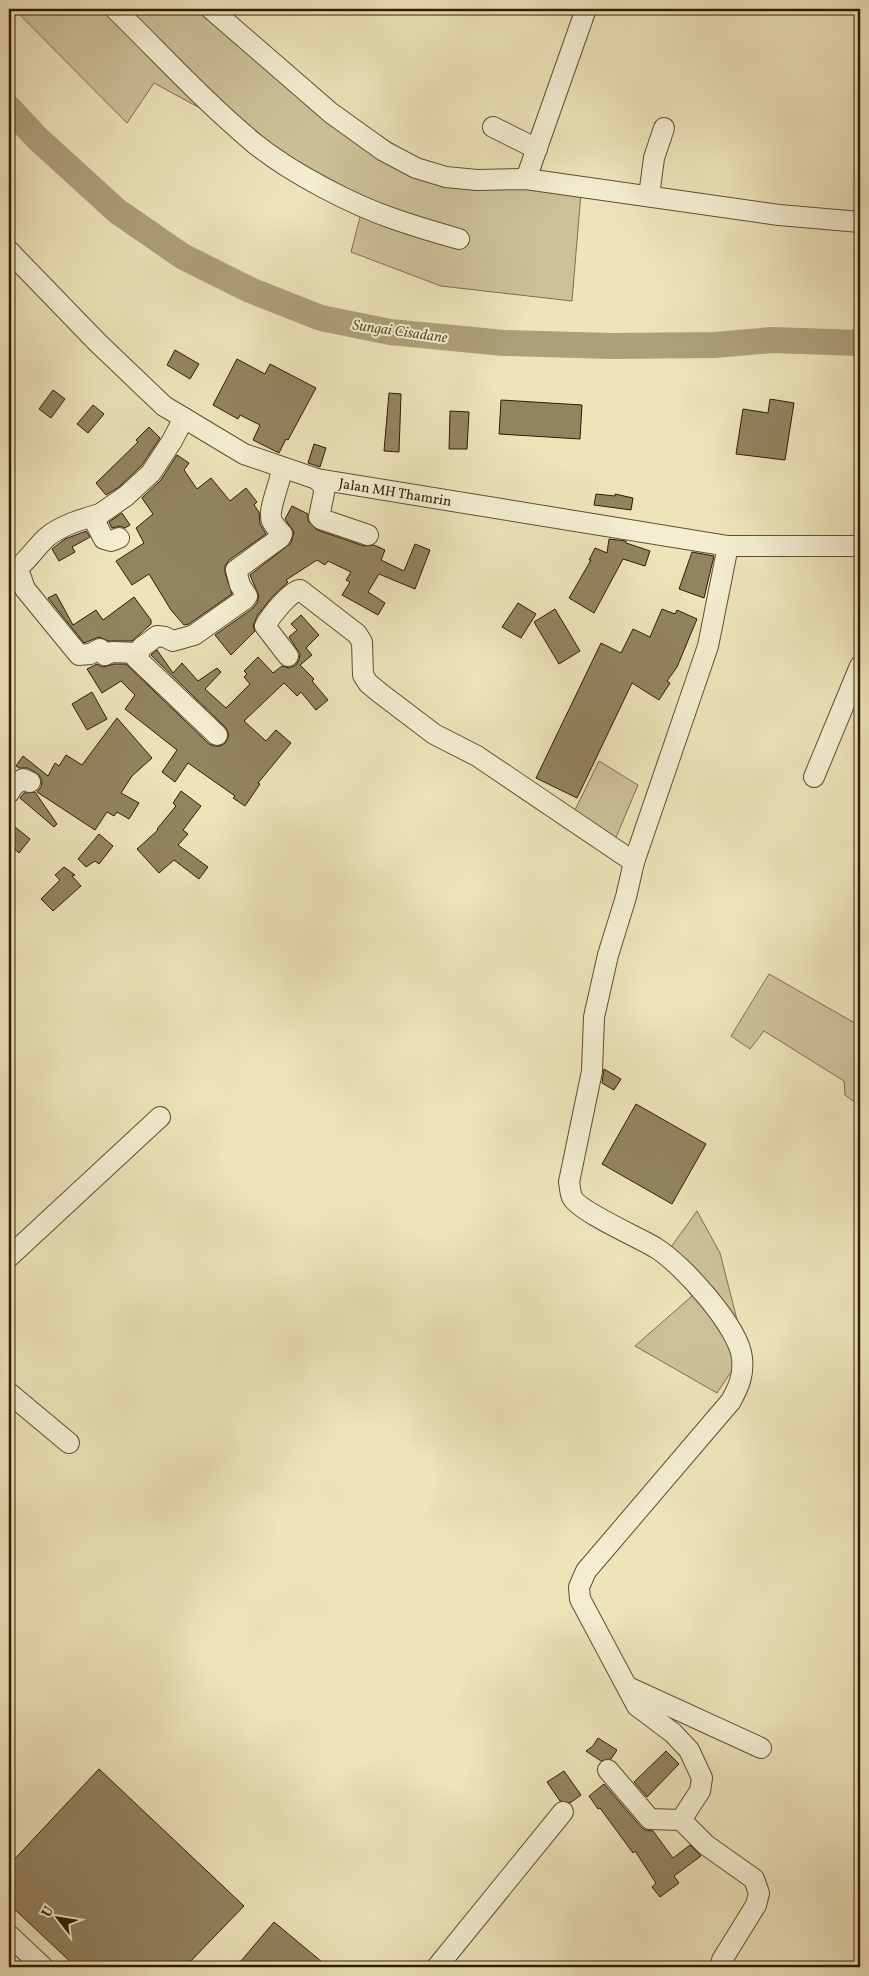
<svg xmlns="http://www.w3.org/2000/svg" width="869" height="1976" font-family="Vollkorn,serif">
  <style>
    .green { fill: #cec19a; stroke: #7f6e4e }
    .lines { fill: none; stroke-linecap: round; stroke-linejoin: round }
    .river { stroke: #ad9f7a; stroke-width: 26 }
    .building { fill: #938361; stroke: #301c01 }
    .minor-casing { stroke: #604e2f; stroke-width: 22 }
    .minor { stroke: #f4edd2; stroke-width: 20 }
    .labels { text-anchor: middle; stroke-width: 4; stroke-linejoin: round; paint-order: stroke }
    .street-label { font-size: 14px; fill: #301c01; stroke: #f4edd2 }
    .water-label { font-size: 15px; font-style: italic; fill: #625031; stroke: #f4edd2 }
  </style>
  <rect width="100%" height="100%" fill="#eee3b9"/>
  <filter id="stains"><feTurbulence type="fractalNoise" baseFrequency=".004" numOctaves="4"/><feColorMatrix values="0 0 0 0 .2 0 0 0 0 .09 0 0 0 0 .02 0 0 0 .5 -.17"/></filter>
  <radialGradient id="worn" r=".72"><stop offset=".6" stop-color="#630" stop-opacity="0"/><stop offset="1" stop-color="#630" stop-opacity=".3"/></radialGradient>
  <path class="green" d="M14,9H217L309,88L423,164L510,178L582,181L572,301L441,286L351,252L365,198L154,83L127,123Z
    M599,761L638,785L614,842L573,814Z
    M769,974L860,1026V1037L857,1044L860,1046V1106L845,1095L844,1081L764,1031L750,1049L731,1036Z
    M697,1211L720,1253L745,1351L717,1393L635,1346L692,1296L663,1258Z"/>
  <g class="lines">
    <path class="river" d="M9,108L37,138L117,211L182,256L250,290L321,318L390,332L504,343L611,346L714,345L772,340L860,343"/>
  </g>
  <path class="building" d="M175,350L199,364L190,379L167,365Z
    M237,359L265,374L270,364L316,388L288,440L286,439L279,453L253,440L260,425L240,415L238,419L213,405Z
    M53,390L65,399L51,418L39,409Z
    M389,393L401,394L399,452L384,451Z
    M770,399L794,403L785,460L736,454L743,409L768,413Z
    M501,400L582,405L580,439L499,434Z
    M93,405L104,414L88,433L77,424Z
    M450,411L469,412L467,449H449Z
    M149,427L160,438L142,465L119,487L106,495L96,483L138,442L136,440Z
    M314,444L326,448L320,467L308,463Z
    M177,455L189,463L184,470L197,489L211,478L230,501L246,488L257,502L254,505L259,512L260,524L266,534L229,560L225,566V573L232,594L189,624L184,625L171,610L149,574L132,585L116,561L144,543L136,528L153,514L142,498L161,480Z
    M596,494L615,496V494L633,498L631,510L594,505Z
    M292,506L308,514V521L317,530L364,546L374,545L385,550L381,560L404,571L415,544L430,550L415,589L379,574L368,592L385,603L378,615L342,595L350,582L346,580L351,572L328,561L325,565L317,560L286,580L288,582L272,597L257,616L253,626L255,631L231,655L215,635L252,609L257,603L259,596L250,575L291,543L294,532L285,519Z
    M122,513L130,525L125,528L120,526L112,528L109,522Z
    M86,531L90,537L72,547L75,552L59,561L52,549L65,539Z
    M609,539L626,541V543L650,551L645,566L623,559L594,613L569,598L591,560H589L595,548L607,553Z
    M692,552L714,556L704,598L679,589Z
    M56,594L73,625L96,610L103,620L134,597L151,620V624L132,641H108L99,637L84,643L48,598Z
    M518,603L536,614L521,638L502,627Z
    M555,609L580,651L559,664L534,622Z
    M662,609L675,614L677,610L697,619L677,667L667,681L670,683L659,700L632,683L577,798L536,778L601,643L621,653L633,629L650,637Z
    M301,615L319,635L306,648L312,655L300,665L314,679L312,681L328,700L316,710L301,692L297,696L284,683L244,721L266,741L276,730L291,743L258,783L260,784L245,806L233,798L235,796L188,763L175,782L162,772L177,750L125,709L135,695L121,681L102,693L87,669L97,664L103,667L114,664H126L209,744L214,746H220L225,743L228,738V732L225,727L151,655L157,650L173,673L182,663L198,681L217,668L221,672L205,689L226,708L250,684L244,677L247,674L244,671L258,657L273,673L282,666L289,668L296,665L299,660L300,654L289,637L297,630L291,624Z
    M92,692L107,719L87,730L72,704Z
    M117,718L152,758L132,776L121,793L139,803L129,819L117,812L114,816L107,812L95,830L37,792L41,787L42,781L39,775L28,768H19L16,766L23,756L48,776L55,763L59,766L66,755L82,765Z
    M181,791L201,806L183,830L188,834L178,845L208,867L199,879L174,860L159,873L137,849L158,830L157,829L176,806L173,803Z
    M35,792L57,824L54,827L20,798L24,793Z
    M9,822L30,839L19,853L9,844Z
    M99,834L113,846L99,864L95,861L86,867L78,859Z
    M64,867L75,875L72,876L81,886L53,911L41,899L60,880L55,875Z
    M604,1069L621,1079L614,1090L602,1083Z
    M636,1104L706,1144L672,1204L602,1164Z
    M598,1738L617,1750L611,1759L601,1761L586,1751L593,1746Z
    M666,1751L679,1764L647,1797L634,1782Z
    M99,1769L244,1906L185,1967H76L9,1904V1865Z
    M564,1771L581,1795L570,1803L560,1801L547,1782Z
    M604,1784L641,1827L645,1830L653,1831L673,1858L690,1845L701,1856L674,1876L679,1883L660,1897L652,1887L656,1883L635,1851L633,1853L600,1808L598,1809L589,1796Z
    M274,1922L328,1967H236Z"/>
  <g class="lines">
    <defs>
      <g id="minor">
        <path d="M115,9C161,54 205,102 254,143C291,173 352,205 397,220C417,227 438,233 459,239"/>
        <path d="M211,9L331,113L384,151L416,168L446,177L477,180L526,179L779,215L860,222"/>
        <path d="M493,127L537,149"/>
        <path d="M526,179L586,9"/>
        <path d="M649,196L654,158L664,128"/>
        <path id="s1" d="M9,251L97,342L164,406L244,454L317,479L728,546H860"/>
        <path d="M317,479L325,488L319,517L321,519L368,535"/>
        <path d="M119,538L111,541L104,539L95,522L100,514L126,496L151,473L172,441L184,418"/>
        <path d="M18,569L25,589L79,655L90,654L100,649L105,655L112,652L138,653"/>
        <path d="M9,575C25,565 33,550 47,537C62,525 82,519 100,514"/>
        <path d="M288,656L265,626C270,617 290,591 300,590L357,634L362,642L363,675L368,683L380,693L434,734L477,756L634,862"/>
        <path d="M217,735L136,658L142,647L157,636L165,637L173,641L194,635L245,599L247,596L240,585L236,570L280,538L282,534C279,530 274,526 272,521C267,510 281,482 282,468"/>
        <path d="M814,777L860,666"/>
        <path d="M9,793L13,786L23,779L30,782"/>
        <path d="M9,1257L160,1117"/>
        <path d="M9,1393L69,1443"/>
        <path d="M628,1687L761,1748"/>
        <path d="M608,1770L650,1819L681,1820L706,1845L754,1879L759,1893L756,1905L722,1960L721,1967"/>
        <path d="M681,1820L700,1791L702,1778L689,1750L673,1733L637,1706L580,1599L579,1587L586,1571L731,1401C739,1386 744,1375 742,1358C739,1327 682,1264 656,1248C640,1238 578,1211 572,1197C570,1193 570,1186 569,1182L592,1071L594,1017L608,955L626,897L634,862L708,646L728,546"/>
        <path d="M9,1935L43,1967"/>
        <path d="M437,1967L563,1812"/>
      </g>
    </defs>
    <use href="#minor" class="minor-casing"/>
    <use href="#minor" class="minor"/>
  </g>
  <g class="labels">
    <g class="street-label">
      <text dy="5" stroke="none"><textPath href="#s1" startOffset="469">Jalan MH Thamrin</textPath></text>
    </g>
    <g class="water-label">
      <text transform="translate(400 331) rotate(8)" y="5">Sungai Cisadane</text>
    </g>
  </g>
  <rect width="869" height="1976" fill="none" stroke="#eee3b9" stroke-width="30"/>
  <rect x="10" y="10" width="849" height="1956" fill="none" stroke="#301c01" stroke-width="2.5"/>
  <rect x="15" y="15" width="839" height="1946" fill="none" stroke="#301c01"/>
  <g transform="translate(58 1918) rotate(301)" stroke="#f4edd2" stroke-width="4" paint-order="stroke">
  <path d="M0-4L9 19L0 12L-9 19Z" fill="#301c01"/>
  <text y="-8" font-size="14" font-weight="bold" text-anchor="middle" fill="#301c01">U</text>
  </g>
  <rect width="100%" height="100%" filter="url(#stains)"/>
  <rect width="100%" height="100%" fill="url(#worn)"/>
</svg>
